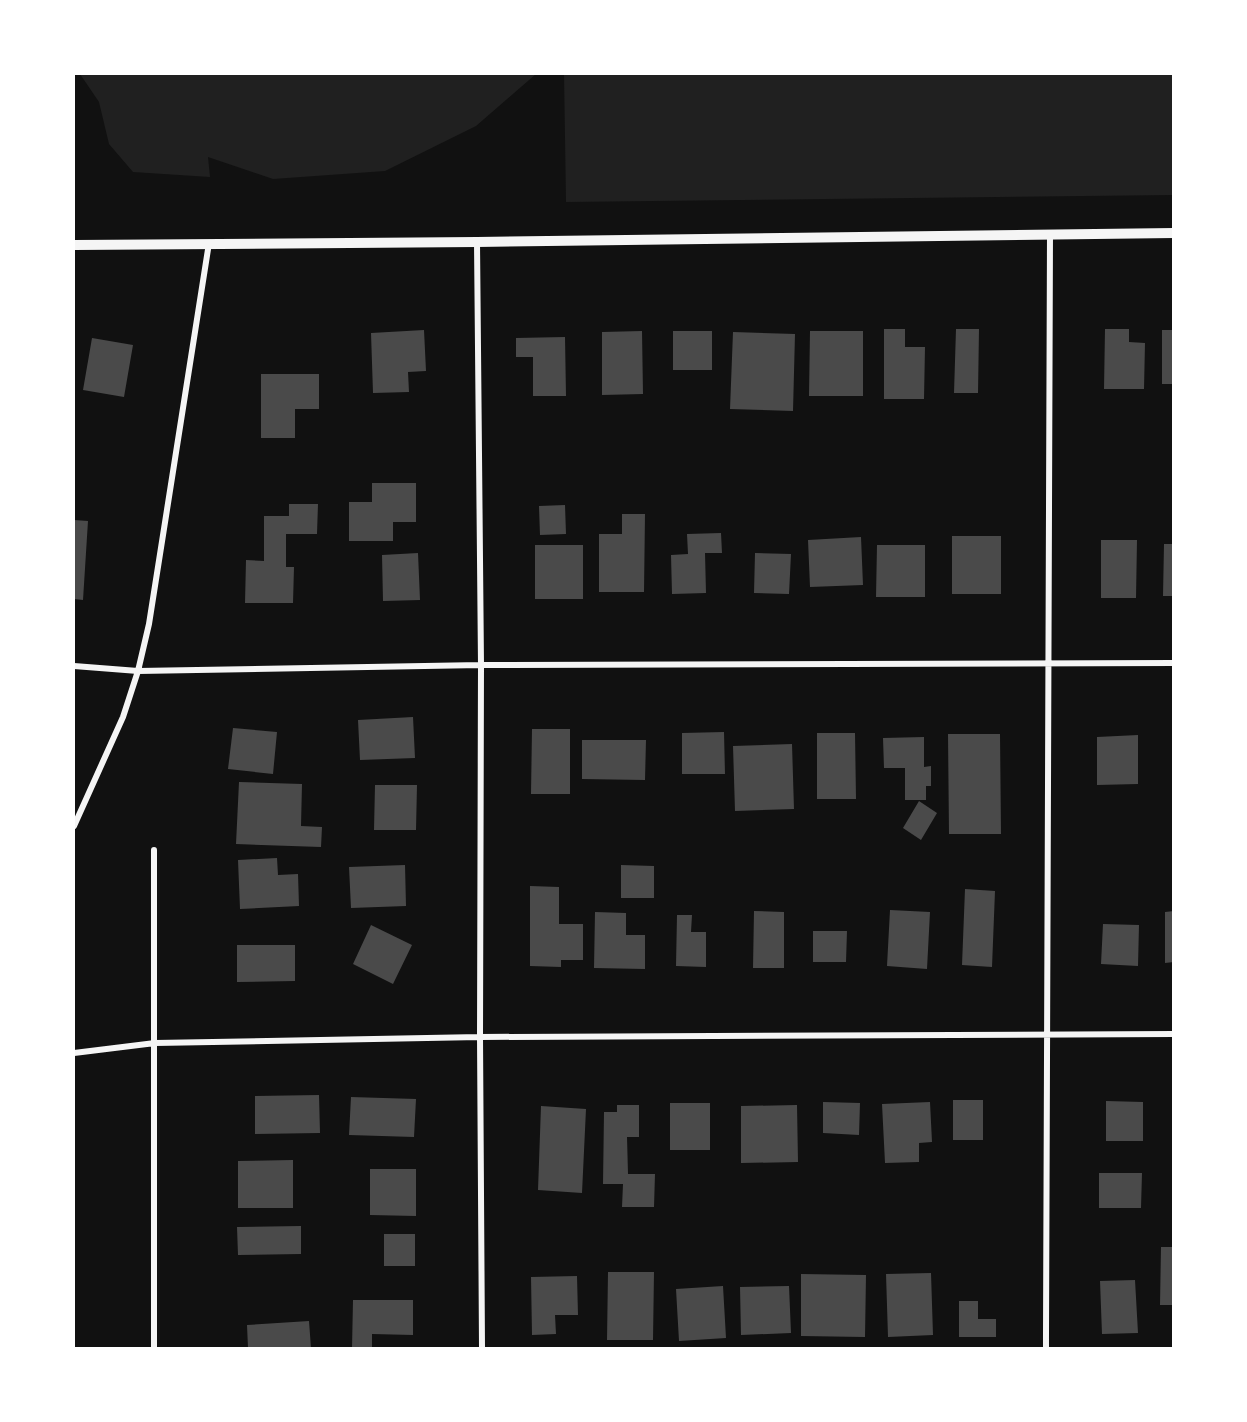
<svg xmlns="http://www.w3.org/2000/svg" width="1247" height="1422" font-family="'Fira Sans',sans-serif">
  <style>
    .green { fill: #202020 }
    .building { fill: #4a4a4a }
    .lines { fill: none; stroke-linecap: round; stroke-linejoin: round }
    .minor { stroke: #f5f5f5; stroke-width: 6 }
    .tertiary { stroke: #f5f5f5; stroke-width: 10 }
  </style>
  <rect width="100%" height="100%" fill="#111"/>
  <path class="green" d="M80,74H536L476,126L385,171L273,179L208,157L210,177L133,172L109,144L99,102Z
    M564,74H1173V195L566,202Z"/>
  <path class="building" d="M884,329H905V347H925L924,399H884Z
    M956,329H979L978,393H954Z
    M1105,329H1129V342L1145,343L1144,389H1104Z
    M424,330L426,371L408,372L409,392L373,393L371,333Z
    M1162,330H1174V384H1162Z
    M642,331L643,394L602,395V332Z
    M673,331H712V370H673Z
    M810,331H863V396H809Z
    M733,332L795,334L793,411L730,409Z
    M565,337L566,396H533V357H516V338Z
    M92,338L133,345L124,397L83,390Z
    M261,374H319V409H295V438H261Z
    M372,483H416V522H393V541H349V502H372Z
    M289,504H318L317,534H286V567H294L293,603H245L246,560L264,561V516H289Z
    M565,505L566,534L540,535L539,506Z
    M622,514H645L644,592H599V534H622Z
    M74,520L88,521L83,600L74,599Z
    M721,533L722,553H705L706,593L672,594L671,555L688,554L687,534Z
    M952,536H1001V594H952Z
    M861,537L863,585L810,587L808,540Z
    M1101,540H1137L1136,598H1101Z
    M1164,544H1174V596H1163Z
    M535,545H583V599H535Z
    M877,545H925V597H876Z
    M418,553L420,600L383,601L382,555Z
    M755,553L791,554L789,594L754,593Z
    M413,717L415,758L360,760L358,720Z
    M233,728L277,732L273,774L228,769Z
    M532,729H570V794H531Z
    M724,732L725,774H682V733Z
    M817,733H855L856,799H817Z
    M948,734H1000L1001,834H949Z
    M1138,735V784L1097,785V737Z
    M924,737V767L931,766V786H926V800H905V768H884L883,738Z
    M582,740H646L645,780L582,779Z
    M792,744L794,809L735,811L733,746Z
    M239,782L302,784L301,826L322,827L321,847L236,844Z
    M375,785H417L416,830H374Z
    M919,801L937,813L921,840L903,828Z
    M277,858L278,875L298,874L299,906L240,909L238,860Z
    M405,865L406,906L351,908L349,867Z
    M621,865L654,866V898H621Z
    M530,886L559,887V924H583V960H561V967L530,966Z
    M965,889L995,891L992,967L962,965Z
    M890,910L930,912L927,969L887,966Z
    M754,911L784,912V968H753Z
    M1174,911V962L1165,963V912Z
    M595,912L626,913V935H645V969L594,968Z
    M677,915H692L691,932H706V967L676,966Z
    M1103,924L1139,925L1138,966L1101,964Z
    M371,925L412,945L393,984L353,964Z
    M813,931H847L846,962H813Z
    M237,945H295V981L237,982Z
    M319,1095L320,1133L255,1134V1096Z
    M351,1097L416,1099L414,1137L349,1135Z
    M953,1100H983V1140H953Z
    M1106,1101L1143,1102V1141H1106Z
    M823,1102L860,1103L859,1135L823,1133Z
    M930,1102L932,1142L919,1143V1162L885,1163L882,1104Z
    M670,1103H710V1150H670Z
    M617,1105H639V1137H627L628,1174H655L654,1207H622L623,1184H603L604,1112H617Z
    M797,1105L798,1162L741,1163V1106Z
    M541,1106L586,1109L582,1193L538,1190Z
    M293,1160V1208H238V1161Z
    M370,1169H416V1216L370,1215Z
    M1099,1173H1142L1141,1208H1099Z
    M301,1226V1254L238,1255L237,1227Z
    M384,1234H415V1266H384Z
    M1161,1247H1174V1305H1160Z
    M608,1272H654L653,1340H607Z
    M931,1273L933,1335L888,1337L886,1274Z
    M801,1274L866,1275L865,1337L801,1336Z
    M577,1276L578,1315H555L556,1334L532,1335L531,1277Z
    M1135,1280L1138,1333L1102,1334L1100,1281Z
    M723,1286L726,1338L679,1341L676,1289Z
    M789,1286L791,1333L741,1335L740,1287Z
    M353,1300H413V1335L372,1334V1348H352Z
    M959,1301H978V1319H996V1337H959Z
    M309,1321L311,1348H248L247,1325Z"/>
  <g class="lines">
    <path class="minor" d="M477,242L481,665L480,1037L482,1348
      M74,666L138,671L481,665L1174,663
      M74,826L123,717L138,671L149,624L209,243
      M154,850V1348
      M74,1053L155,1043L480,1037L1174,1034
      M1046,1348C1045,977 1047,606 1050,234"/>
    <path class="tertiary" d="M74,245L477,242L1174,233"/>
  </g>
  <rect width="1247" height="1422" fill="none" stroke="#ffffff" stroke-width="150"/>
</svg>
